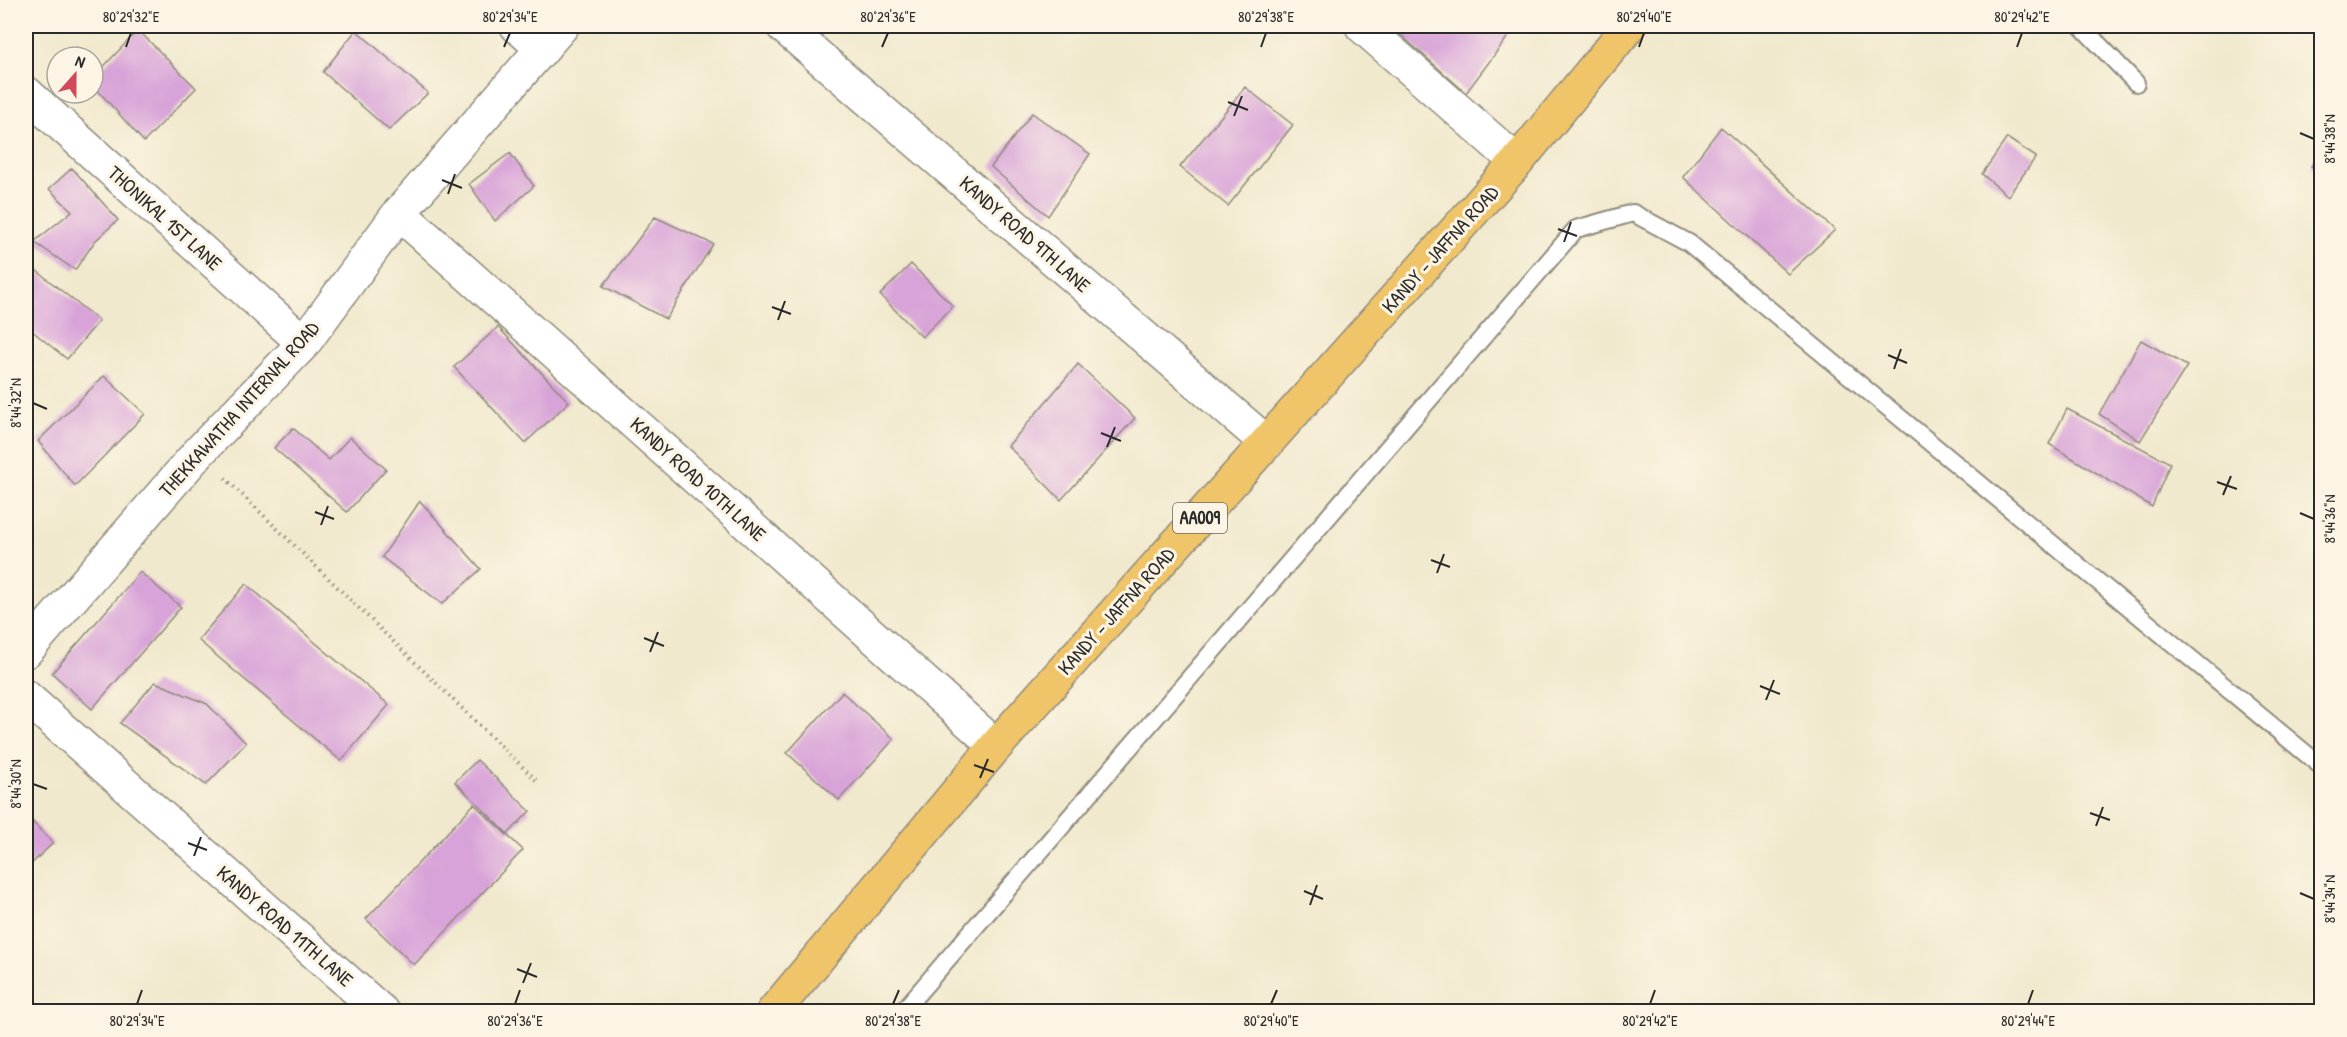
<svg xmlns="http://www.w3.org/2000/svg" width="2347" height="1037" font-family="'Patrick Hand',sans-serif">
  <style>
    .building { fill: #d8a3d8 }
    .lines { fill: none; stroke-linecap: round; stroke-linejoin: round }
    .service-casing { stroke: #8e8a7c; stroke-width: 20 }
    .minor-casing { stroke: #8e8a7c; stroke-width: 36 }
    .trunk-casing { stroke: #8e8a7c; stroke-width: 36 }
    .path { stroke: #8e8a7c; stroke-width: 4; stroke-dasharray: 1.5 4.5; stroke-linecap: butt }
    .service { stroke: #fff; stroke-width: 16 }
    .minor { stroke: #fff; stroke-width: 33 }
    .trunk { stroke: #f0c469; stroke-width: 33 }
    .ticks { fill: none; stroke: #2b2b2b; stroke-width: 2 }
    .labels { text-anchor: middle; stroke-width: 6; stroke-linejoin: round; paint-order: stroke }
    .shield { fill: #fcf5e5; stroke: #6a6863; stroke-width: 1.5 }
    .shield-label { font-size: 18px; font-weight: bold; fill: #2b2b2b }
    .street-label { font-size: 20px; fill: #2b2b2b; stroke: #fcf5e5 }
    .neatline { fill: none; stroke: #2b2b2b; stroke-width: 2 }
    .ticks-label { font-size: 15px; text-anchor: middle; fill: #2b2b2b }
  </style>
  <rect width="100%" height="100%" fill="#fcf5e5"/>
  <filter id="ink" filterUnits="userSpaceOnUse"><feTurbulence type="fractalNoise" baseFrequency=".0167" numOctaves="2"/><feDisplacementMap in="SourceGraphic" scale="12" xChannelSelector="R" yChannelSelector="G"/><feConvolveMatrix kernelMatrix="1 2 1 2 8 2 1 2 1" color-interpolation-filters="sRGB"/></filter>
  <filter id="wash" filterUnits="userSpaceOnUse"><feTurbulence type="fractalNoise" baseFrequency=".008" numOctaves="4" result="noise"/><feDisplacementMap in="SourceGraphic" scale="24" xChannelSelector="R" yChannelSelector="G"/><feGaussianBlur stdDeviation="1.35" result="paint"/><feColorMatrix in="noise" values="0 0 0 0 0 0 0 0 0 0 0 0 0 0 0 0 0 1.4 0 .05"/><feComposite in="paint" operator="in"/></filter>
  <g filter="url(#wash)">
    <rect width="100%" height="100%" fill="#f1e9cd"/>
    <g id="blocks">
      <path class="building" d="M1391,26H1500L1510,34L1466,93Z
        M138,30L196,88L144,142L93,85V78Z
        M356,30L428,93L389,130L323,72Z
        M1245,87L1293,125L1228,206L1180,167Z
        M1032,113L1090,154L1048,216L991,167Z
        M1721,127L1835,230L1788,274L1683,177Z
        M2007,138L2036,157L2008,196L1982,174Z
        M2322,151V175L2311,166Z
        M510,153L534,186L495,221L469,184Z
        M72,168L118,220L95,241L75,270L34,242L72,211L49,189Z
        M655,217L713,244L666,319L603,286Z
        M26,262L99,321L67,359L26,326Z
        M911,264L953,306L922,337L880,295Z
        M498,327L569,402L525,443L454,367Z
        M2141,340L2187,366L2140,441L2099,414Z
        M1078,364L1135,418L1061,500L1008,446Z
        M104,376L145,414L75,486L38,441Z
        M2067,409L2170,463L2152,507L2049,444Z
        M293,428L329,460L350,437L386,469L347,512L274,448Z
        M420,501L481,569L442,604L382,557Z
        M140,572L181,607L92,709L52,673Z
        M246,584L389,705L341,761L198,640Z
        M155,682L207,704L246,743L206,785L120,723Z
        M842,692L894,739L839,800L787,753Z
        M477,760L530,811L508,834L455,782Z
        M474,804L523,850L414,965L366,919Z
        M26,815L53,843L26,869Z"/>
    </g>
  </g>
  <g filter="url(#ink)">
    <use href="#blocks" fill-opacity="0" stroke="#8e8a7c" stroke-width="1.5"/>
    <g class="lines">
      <defs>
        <path id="service" d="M2081,26L2136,83
          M902,1012L1576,229L1633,213L1689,243L2322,767"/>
        <path id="minor" d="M517,26L543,49
          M783,26L1267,443
          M1362,26L1517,162
          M26,93L304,343
          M399,213L996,746
          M26,651L199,452L304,343L399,213L562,26
          M26,697L382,1012"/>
        <path id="trunk" d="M773,1012L996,746L1517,162L1629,26"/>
      </defs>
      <use href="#service" class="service-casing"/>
      <use href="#minor" class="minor-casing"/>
      <use href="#trunk" class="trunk-casing"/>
      <path class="path" d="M225,478L538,782"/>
      <use href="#service" class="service"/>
      <use href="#minor" class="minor"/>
      <use href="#trunk" class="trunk"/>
    </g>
  </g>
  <path class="ticks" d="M126,47L131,33M504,47L510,33M882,47L888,33M1261,47L1266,33M1639,47L1644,33M2017,47L2022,33M1228,102L1248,110M1234,116L1242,96M2300,133L2314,139M442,180L462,188M448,194L455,174M1558,229L1577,236M1564,242L1571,222M772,307L791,314M778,320L785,301M1888,355L1907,363M1894,369L1901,349M33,403L47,409M1101,433L1121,441M1107,447L1115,427M2217,482L2237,489M2223,495L2231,476M315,512L334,519M2300,513L2314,519M321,525L328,506M1431,560L1450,567M1437,573L1444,554M644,638L664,646M650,652L658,632M1760,686L1780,694M1766,700L1774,680M974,765L994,772M980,778L988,759M33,784L47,789M2090,813L2110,820M2096,826L2103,807M188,843L207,850M194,856L201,837M1304,891L1323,899M2300,893L2314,899M1310,905L1317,885M517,969L537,977M523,983L531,963M137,1004L142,990M515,1004L520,990M893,1004L899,990M1271,1004L1277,990M1650,1004L1655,990M2028,1004L2033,990"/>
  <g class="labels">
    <rect class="shield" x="1173" y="503" width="54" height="30" rx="4.5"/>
    <g class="shield-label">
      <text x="1200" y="524">AA009</text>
    </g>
    <g class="street-label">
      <text transform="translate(165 218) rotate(42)" y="7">THONIKAL 1ST LANE</text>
      <text transform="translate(1025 234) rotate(41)" y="7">KANDY ROAD 9TH LANE</text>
      <text transform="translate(1440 249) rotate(-48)" y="7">KANDY - JAFFNA ROAD</text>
      <text transform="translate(239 409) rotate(-48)" y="7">THEKKAWATHA INTERNAL ROAD</text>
      <text transform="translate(698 479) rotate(42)" y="7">KANDY ROAD 10TH LANE</text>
      <text transform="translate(1116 611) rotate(-48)" y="7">KANDY - JAFFNA ROAD</text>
      <text transform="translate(285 926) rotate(41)" y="7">KANDY ROAD 11TH LANE</text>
    </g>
  </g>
  <rect width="2347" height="1037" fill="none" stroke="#fcf5e5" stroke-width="66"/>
  <g transform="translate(75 75) rotate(21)"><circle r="28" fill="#fcf5e5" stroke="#a8a49b" stroke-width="1.5"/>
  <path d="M0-4.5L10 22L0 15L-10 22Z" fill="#d1495b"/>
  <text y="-9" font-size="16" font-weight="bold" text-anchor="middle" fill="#2b2b2b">N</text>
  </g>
  <rect x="33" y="33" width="2281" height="971" class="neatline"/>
  <g class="ticks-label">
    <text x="131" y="22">80°29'32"E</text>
    <text x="510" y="22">80°29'34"E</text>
    <text x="888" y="22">80°29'36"E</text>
    <text x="1266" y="22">80°29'38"E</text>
    <text x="1644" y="22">80°29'40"E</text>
    <text x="2022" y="22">80°29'42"E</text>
    <text transform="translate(2330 139) rotate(-90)" y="5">8°44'38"N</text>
    <text transform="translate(16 403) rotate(-90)" y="5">8°44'32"N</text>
    <text transform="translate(2330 519) rotate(-90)" y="5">8°44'36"N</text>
    <text transform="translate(16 784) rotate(-90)" y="5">8°44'30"N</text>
    <text transform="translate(2330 899) rotate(-90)" y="5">8°44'34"N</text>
    <text x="137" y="1026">80°29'34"E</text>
    <text x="515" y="1026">80°29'36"E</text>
    <text x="893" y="1026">80°29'38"E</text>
    <text x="1271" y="1026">80°29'40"E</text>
    <text x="1650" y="1026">80°29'42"E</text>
    <text x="2028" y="1026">80°29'44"E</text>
  </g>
</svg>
